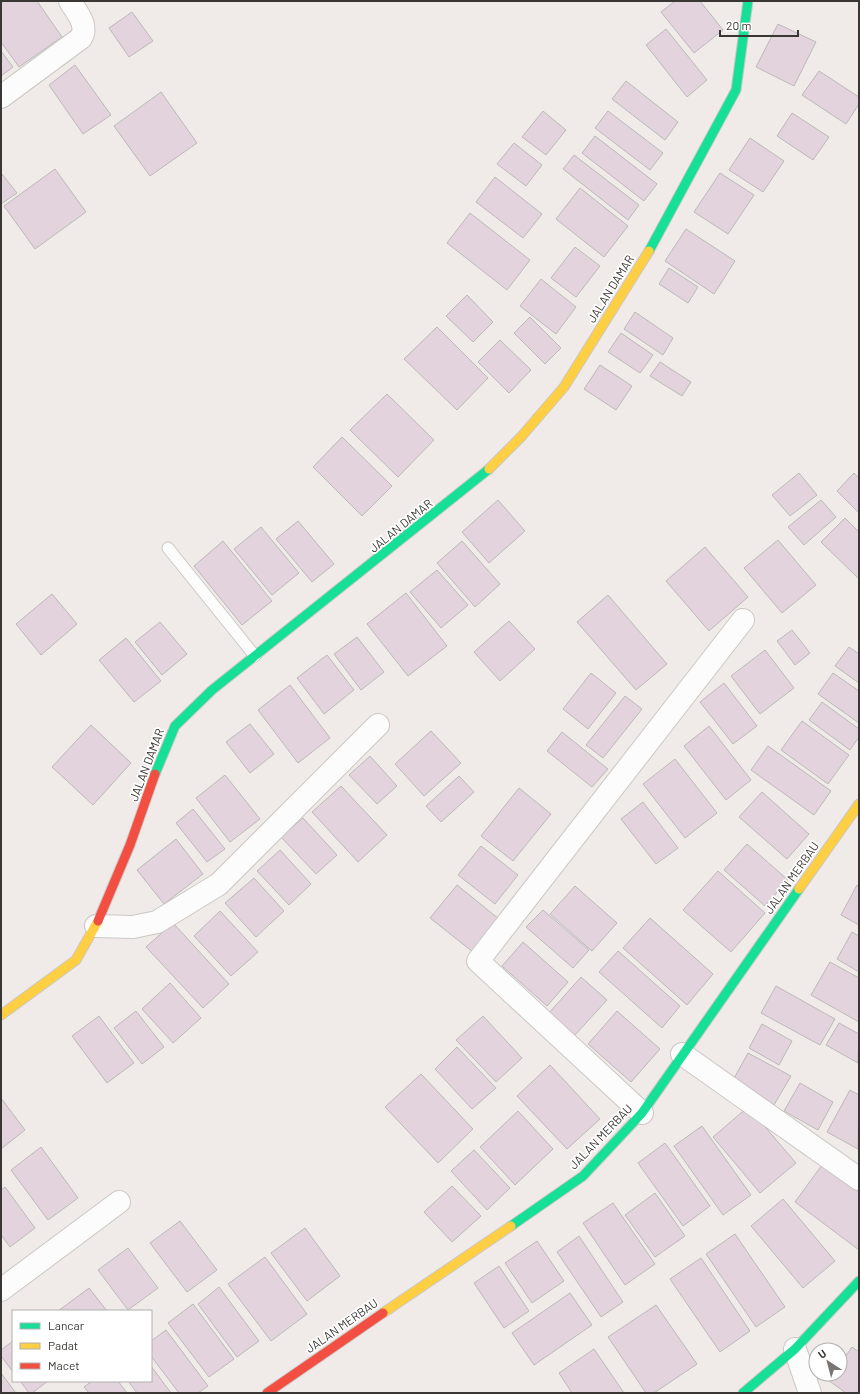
<svg xmlns="http://www.w3.org/2000/svg" width="860" height="1394" font-family="Barlow,sans-serif">
  <style>
    .building { fill: #e2d3dc; stroke: #bcb9b9 }
    .lines { fill: none; stroke-linecap: round; stroke-linejoin: round }
    .lane-casing { stroke: #cbc7c4; stroke-width: 13 }
    .street-casing { stroke: #cbc7c4; stroke-width: 24 }
    .fast-casing { stroke: #cbc7c4; stroke-width: 11 }
    .slow-casing { stroke: #cbc7c4; stroke-width: 11 }
    .jam-casing { stroke: #cbc7c4; stroke-width: 11 }
    .lane { stroke: #fdfcfc; stroke-width: 11 }
    .street { stroke: #fdfcfc; stroke-width: 22 }
    .fast { stroke: #16e098; stroke-width: 9 }
    .slow { stroke: #ffcf43; stroke-width: 9 }
    .jam { stroke: #f24e42; stroke-width: 9 }
    .labels { text-anchor: middle; stroke-width: 3.5; stroke-linejoin: round; paint-order: stroke }
    .street-label { font-size: 12px; fill: #393633; stroke: #fff }
  </style>
  <rect width="100%" height="100%" fill="#f0ebe8"/>
  <path class="building" d="M1,1H37L62,37L19,67L1,42Z
    M675,1H700L723,30L694,53L661,12Z
    M132,12L153,41L129,57L109,28Z
    M778,24L816,42L794,86L756,67Z
    M666,29L707,80L687,97L646,45Z
    M1,51L13,67L1,76Z
    M75,65L111,115L83,134L49,85Z
    M819,71L859,97V104L846,124L802,95Z
    M626,81L678,122L665,140L612,99Z
    M161,92L197,143L150,176L114,126Z
    M543,111L566,130L546,155L522,137Z
    M608,111L663,153L650,170L595,128Z
    M792,113L829,137L813,160L777,136Z
    M595,136L657,184L644,201L582,153Z
    M750,138L784,161L763,192L729,170Z
    M514,143L542,165L526,186L497,164Z
    M574,155L639,205L628,220L563,169Z
    M55,169L86,212L35,249L4,206Z
    M720,173L754,195L728,234L694,212Z
    M1,174H2L17,193L1,204Z
    M495,177L542,214L523,238L476,202Z
    M580,188L628,226L604,257L556,219Z
    M470,213L530,260L507,290L447,243Z
    M686,229L735,261L714,294L665,261Z
    M575,247L600,266L576,297L551,278Z
    M669,268L698,287L688,303L659,284Z
    M541,279L576,307L556,334L520,306Z
    M467,295L493,322L473,342L446,316Z
    M635,312L673,338L663,355L624,329Z
    M530,317L561,348L545,364L514,333Z
    M437,327L488,378L457,410L404,359Z
    M621,333L653,355L640,373L608,352Z
    M500,340L531,370L509,393L478,362Z
    M660,362L691,382L682,396L650,376Z
    M600,365L632,386L616,410L584,389Z
    M387,394L434,440L398,477L350,430Z
    M342,437L392,486L362,516L313,467Z
    M799,473L817,495L790,516L772,495Z
    M854,473L859,478V513L837,491Z
    M498,500L525,531L489,563L462,532Z
    M821,500L836,517L804,545L788,527Z
    M845,518L859,532V579L821,542Z
    M298,521L334,564L312,582L276,539Z
    M261,527L299,573L272,595L234,549Z
    M778,540L816,585L782,613L744,568Z
    M223,541L272,601L242,625L194,566Z
    M462,541L500,584L475,607L437,563Z
    M705,547L748,597L709,631L666,581Z
    M437,570L468,605L441,628L410,592Z
    M406,593L447,646L408,676L367,624Z
    M52,594L77,624L41,655L16,624Z
    M608,595L667,664L636,690L577,622Z
    M509,621L535,649L500,681L474,652Z
    M160,622L187,654L162,675L135,642Z
    M792,630L810,653L795,665L777,641Z
    M357,637L384,672L361,690L334,654Z
    M126,638L161,681L134,702L99,660Z
    M849,647L859,654V683L835,666Z
    M765,650L794,688L760,714L731,676Z
    M327,655L354,690L324,714L297,678Z
    M591,673L616,693L588,729L563,709Z
    M833,673L859,691V723L818,694Z
    M724,683L757,726L733,744L700,702Z
    M290,685L330,738L298,763L258,710Z
    M625,696L642,709L603,758L586,745Z
    M822,702L859,729V737L850,750L809,720Z
    M802,721L849,755L828,784L781,750Z
    M250,724L274,754L250,773L226,742Z
    M91,725L131,763L93,805L52,767Z
    M709,726L751,780L726,800L684,746Z
    M431,731L461,763L424,796L395,764Z
    M562,732L608,769L592,787L547,751Z
    M768,746L831,791L814,815L751,770Z
    M370,756L397,786L377,804L349,775Z
    M675,759L717,813L685,838L643,784Z
    M225,775L260,819L230,842L196,798Z
    M459,776L474,792L441,822L426,806Z
    M341,786L387,835L358,862L312,812Z
    M519,788L551,814L513,861L481,836Z
    M762,792L809,834L787,859L739,817Z
    M643,802L678,848L656,864L621,819Z
    M193,809L225,849L207,862L176,823Z
    M303,818L337,855L316,874L281,837Z
    M176,839L203,874L164,904L137,870Z
    M747,844L788,880L765,906L724,870Z
    M481,846L518,875L495,904L458,875Z
    M280,850L311,884L289,905L257,871Z
    M718,871L765,913L731,952L683,910Z
    M254,878L284,911L256,937L225,903Z
    M457,885L499,919L473,952L430,918Z
    M857,885L859,886V925L841,915Z
    M575,886L617,923L592,951L550,914Z
    M543,910L589,950L573,968L526,927Z
    M220,911L258,952L231,976L194,936Z
    M650,918L713,974L687,1005L623,948Z
    M173,923L229,984L203,1008L146,947Z
    M852,932L859,936V972L837,959Z
    M523,942L568,982L547,1006L502,966Z
    M618,951L680,1006L662,1028L599,972Z
    M830,962L859,978V1022L811,995Z
    M581,977L607,1000L574,1036L549,1013Z
    M170,983L201,1018L173,1043L142,1009Z
    M776,986L835,1019L820,1045L761,1013Z
    M136,1011L164,1047L142,1064L114,1028Z
    M617,1011L660,1049L631,1082L588,1044Z
    M99,1016L134,1063L107,1083L72,1036Z
    M483,1016L522,1058L496,1082L456,1040Z
    M839,1023L859,1034L858,1063L826,1045Z
    M762,1024L792,1041L779,1065L749,1048Z
    M457,1047L496,1088L472,1109L435,1069Z
    M748,1053L791,1076L774,1105L732,1082Z
    M550,1065L600,1119L567,1149L517,1096Z
    M421,1074L473,1129L438,1163L385,1107Z
    M800,1083L833,1102L818,1130L784,1111Z
    M850,1090L859,1095L858,1149L827,1132Z
    M1,1098L25,1130L1,1149Z
    M748,1107L796,1163L760,1193L713,1137Z
    M518,1111L553,1149L515,1185L480,1147Z
    M702,1126L751,1195L723,1215L674,1146Z
    M665,1143L710,1206L683,1226L638,1163Z
    M41,1147L78,1198L48,1220L11,1170Z
    M474,1150L510,1188L487,1210L451,1171Z
    M822,1165L859,1192V1250L795,1202Z
    M452,1186L481,1216L452,1242L424,1212Z
    M5,1187L35,1228L10,1247L1,1235V1190Z
    M655,1193L685,1236L655,1257L625,1215Z
    M783,1199L835,1261L803,1288L751,1226Z
    M613,1203L655,1264L625,1285L583,1223Z
    M180,1221L217,1270L187,1292L150,1243Z
    M305,1228L340,1276L307,1301L271,1253Z
    M735,1234L785,1307L756,1327L706,1254Z
    M579,1236L623,1302L601,1317L557,1252Z
    M537,1241L564,1281L532,1303L505,1263Z
    M128,1248L158,1288L128,1310L98,1270Z
    M265,1257L307,1314L271,1341L228,1284Z
    M701,1258L750,1331L720,1352L670,1279Z
    M499,1266L529,1311L504,1328L474,1283Z
    M219,1287L259,1341L237,1357L198,1304Z
    M89,1288L107,1311H58Z
    M570,1293L592,1325L534,1365L512,1333Z
    M193,1304L234,1359L209,1377L168,1323Z
    M656,1305L697,1364L654,1393H646L608,1337Z
    M166,1330L208,1386L198,1393H179L151,1356V1341Z
    M13,1341V1372L1,1356V1350Z
    M852,1347L859,1352V1393H846L828,1380L833,1374H840V1364Z
    M594,1349L624,1393H572L559,1373Z
    M151,1366L171,1393H137L128,1381H151Z
    M1,1373L16,1393H1Z
    M20,1381H48L32,1393H29Z
    M92,1381H118L127,1393H89L84,1387Z"/>
  <g class="lines">
    <defs>
      <path id="lane" d="M168,548L255,656"/>
      <path id="street" d="M1,97L81,38C89,25 76,12 70,1
        M96,926L133,927L157,922L219,884L378,725
        M682,1054L859,1179
        M642,1113L478,961L743,620
        M1,1290L119,1202
        M795,1349L810,1393"/>
      <path id="fast" d="M649,251L736,90L748,1
        M155,774L175,726L212,690L489,469
        M511,1226L583,1176L642,1113L799,889
        M743,1393L795,1349L859,1281"/>
      <path id="slow" d="M489,469L521,437L564,387L649,251
        M799,889L859,804
        M1,1015L76,960L98,921
        M383,1313L511,1226"/>
      <path id="jam" d="M98,921L130,845L155,774
        M267,1393L383,1313"/>
    </defs>
    <use href="#lane" class="lane-casing"/>
    <use href="#street" class="street-casing"/>
    <use href="#fast" class="fast-casing"/>
    <use href="#slow" class="slow-casing"/>
    <use href="#jam" class="jam-casing"/>
    <use href="#lane" class="lane"/>
    <use href="#street" class="street"/>
    <use href="#fast" class="fast"/>
    <use href="#slow" class="slow"/>
    <use href="#jam" class="jam"/>
  </g>
  <g class="labels">
    <g class="street-label">
      <text transform="translate(611 289) rotate(-58)" y="4">JALAN DAMAR</text>
      <text transform="translate(401 526) rotate(-39)" y="4">JALAN DAMAR</text>
      <text transform="translate(147 765) rotate(-69)" y="4">JALAN DAMAR</text>
      <text transform="translate(792 878) rotate(-55)" y="4">JALAN MERBAU</text>
      <text transform="translate(601 1137) rotate(-46)" y="4">JALAN MERBAU</text>
      <text transform="translate(342 1326) rotate(-35)" y="4">JALAN MERBAU</text>
    </g>
  </g>
  <rect width="860" height="1394" fill="none" stroke="#393633" stroke-width="4"/>
  <rect x="12" y="1310" width="140" height="72" fill="#ffffff" stroke="#b0afad"/>
  <rect x="20" y="1323" width="20" height="6" fill="#16e098" stroke="#b0afad"/>
  <text x="48" y="1330" font-size="12" fill="#393633">Lancar</text>
  <rect x="20" y="1343" width="20" height="6" fill="#ffcf43" stroke="#b0afad"/>
  <text x="48" y="1350" font-size="12" fill="#393633">Padat</text>
  <rect x="20" y="1363" width="20" height="6" fill="#f24e42" stroke="#b0afad"/>
  <text x="48" y="1370" font-size="12" fill="#393633">Macet</text>
  <g transform="translate(828 1362) rotate(324)"><circle r="19" fill="#ffffff" stroke="#b0afad"/>
  <path d="M0-3L7 15L0 10L-7 15Z" fill="#797572"/>
  <text y="-6" font-size="11" font-weight="bold" text-anchor="middle" fill="#393633">U</text>
  </g>
  <path d="M720 30v6h78v-6" fill="none" stroke="#393633" stroke-width="2"/>
  <text x="726" y="30" font-size="12" fill="#393633" stroke="#ffffff" stroke-width="3" paint-order="stroke">20 m</text>
</svg>
